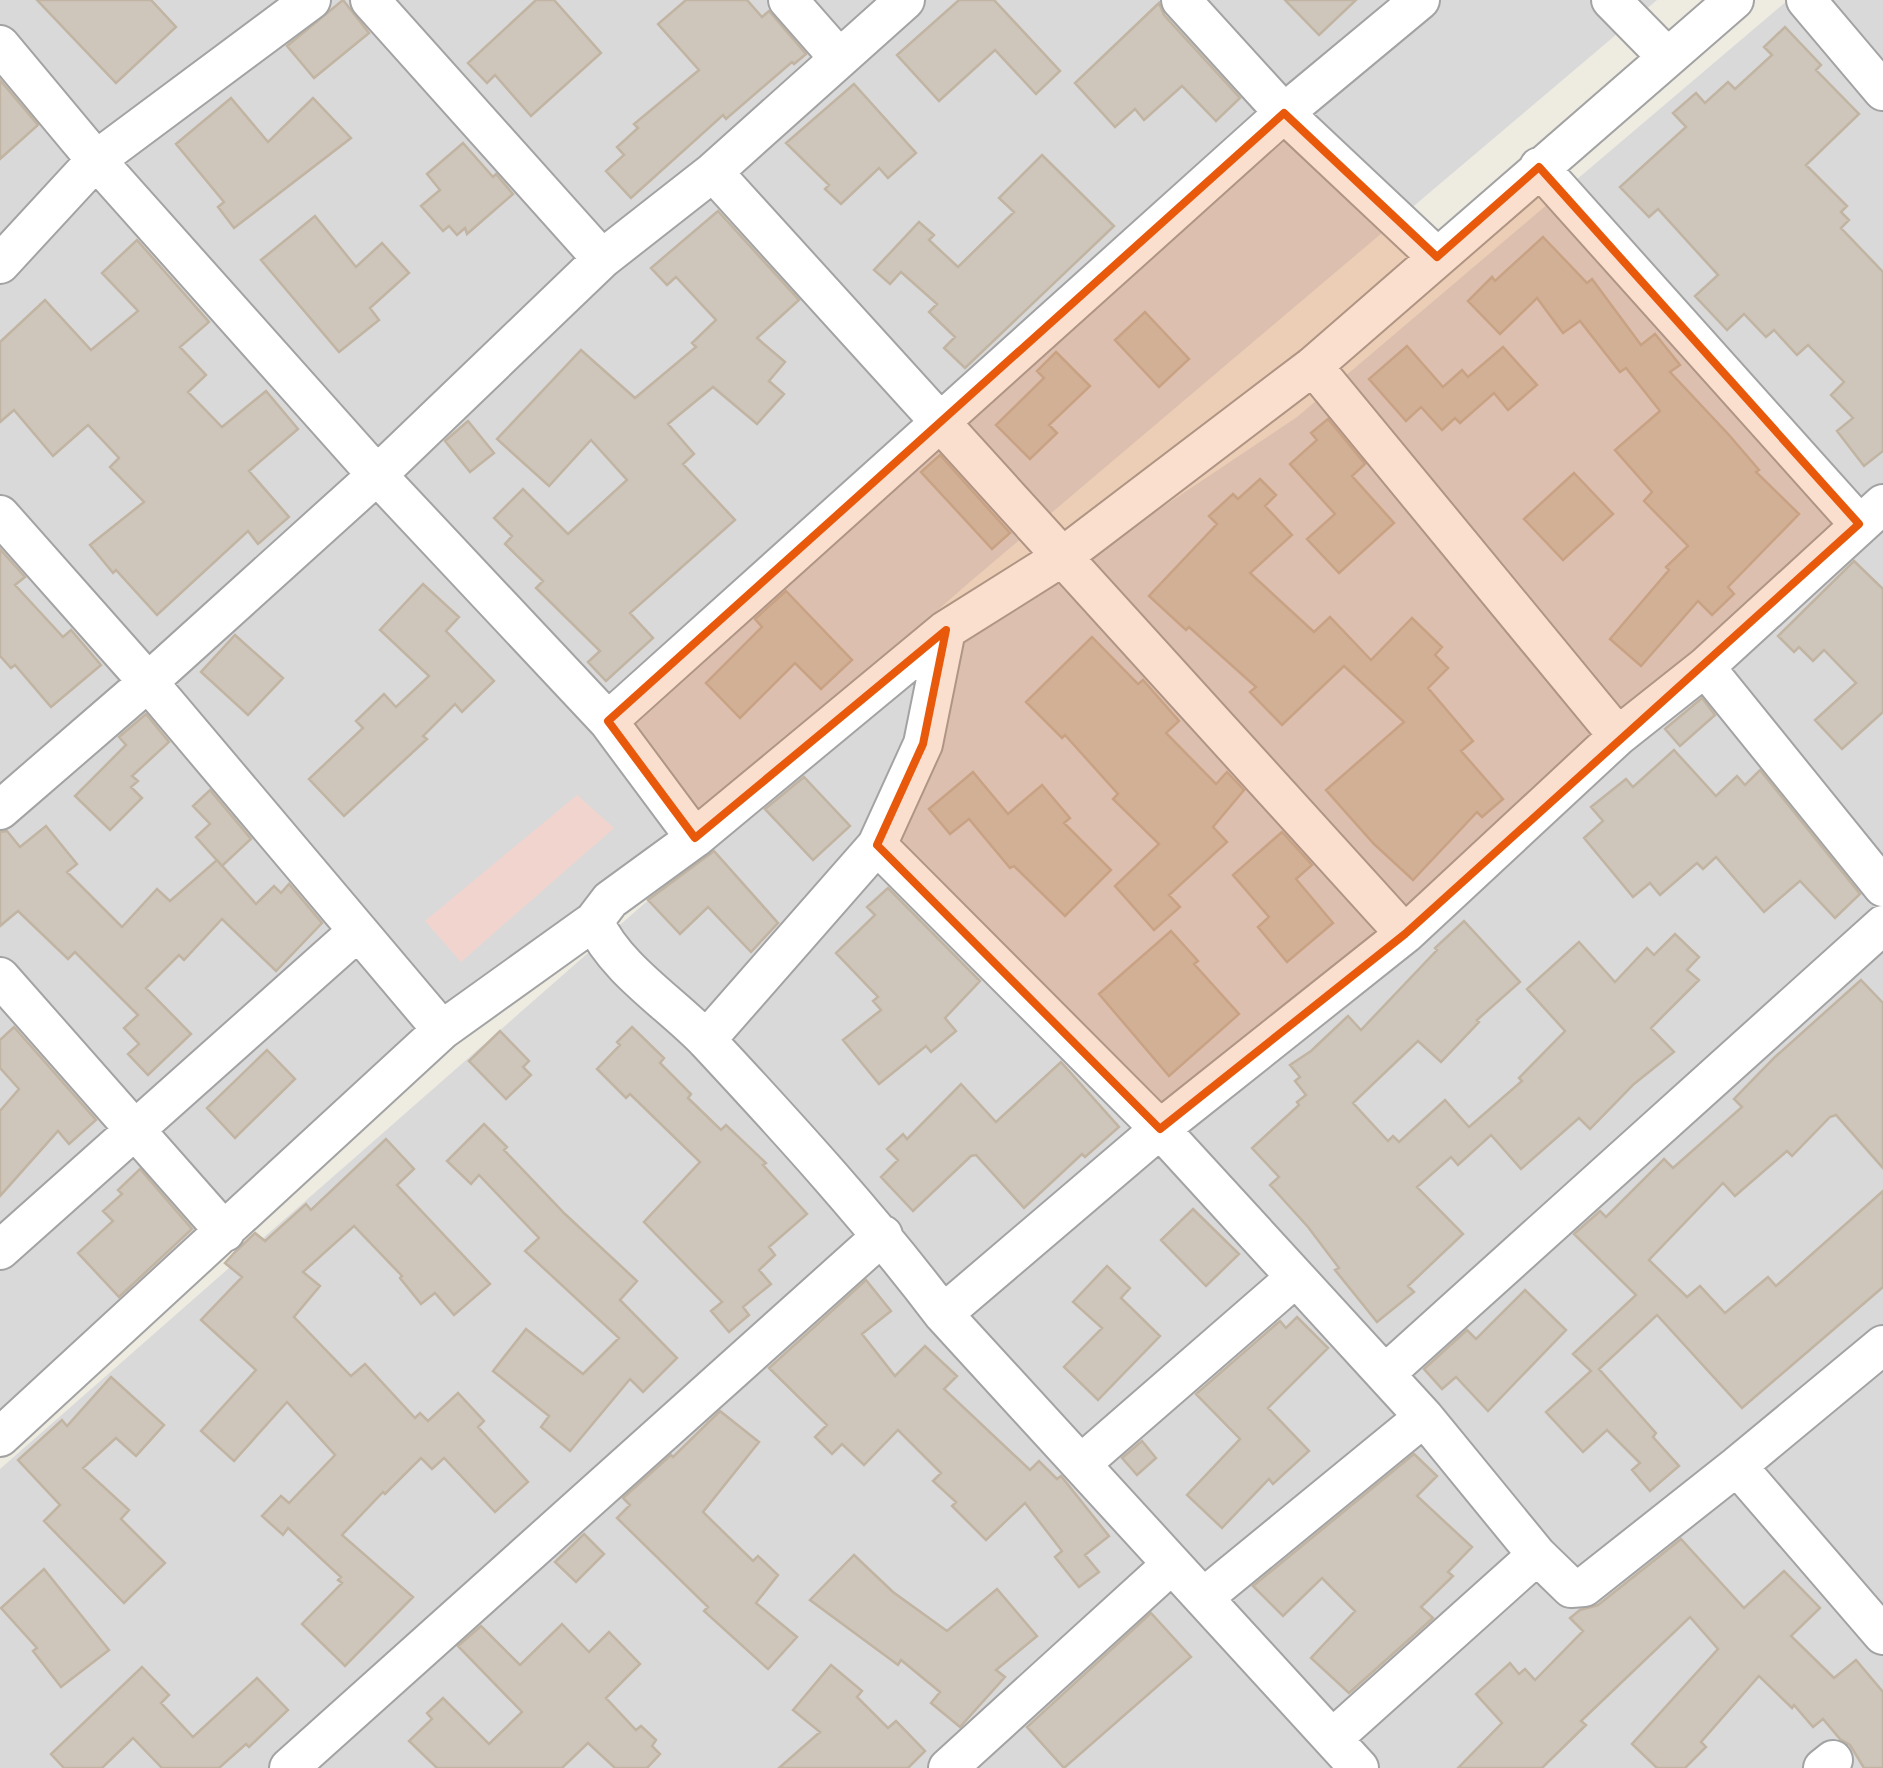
<svg xmlns="http://www.w3.org/2000/svg" width="1883" height="1768" font-family="'Space Grotesk',sans-serif">
  <style>
    .residential { fill: #dad9d9 }
    .commercial { fill: #f1d4ce }
    .building { fill: #cec6ba; stroke: #c1b4a2; stroke-width: 2.5 }
    .lines { fill: none; stroke-linecap: round; stroke-linejoin: round }
    .minor-casing { stroke: #a3a3a3; stroke-width: 42 }
    .minor { stroke: #fff; stroke-width: 38 }
    .marked { fill: #e8590c; fill-opacity: 0.2; stroke: #e8590c; stroke-width: 8; stroke-linejoin: round }
  </style>
  <rect width="100%" height="100%" fill="#eeece1"/>
  <path class="residential" d="M0,0H1657L971,581L0,1430Z
    M1788,0H1883V1768H0V1469L883,694L1297,417Z"/>
  <path class="commercial" d="M577,795L614,828L461,962L425,921Z"/>
  <path class="building" d="M37,0H151L176,27L116,83Z
    M343,0L369,33L314,78L287,46Z
    M536,0H554L601,53L531,116L495,75L487,83L468,63Z
    M686,0H747L762,17L769,11L806,54L794,64L792,62L726,119L723,115L631,198L606,171L624,155L617,147L638,128L634,124L699,70L658,24Z
    M959,0H994L1060,71L1036,94L995,50L939,101L897,55Z
    M1285,0H1356L1319,35Z
    M1159,3L1164,15L1240,98L1216,121L1182,86L1144,120L1135,109L1115,127L1075,83Z
    M1785,27L1821,65L1816,70L1859,114L1806,165L1847,206L1841,212L1849,220L1841,228L1883,272V451L1864,466L1837,431L1853,418L1831,395L1844,382L1808,345L1797,355L1774,330L1766,337L1744,314L1727,330L1695,296L1718,275L1658,209L1649,217L1620,187L1686,127L1673,113L1696,93L1705,103L1728,82L1735,89L1772,55L1764,47Z
    M0,80L38,125L0,159Z
    M854,84L916,153L888,178L879,168L841,204L825,189L829,185L786,143Z
    M231,98L268,142L313,98L351,138L234,228L218,207L224,202L176,144Z
    M463,143L493,177L496,174L513,194L467,234L465,228L457,235L449,226L443,231L421,206L440,190L427,174Z
    M1042,155L1114,226L965,368L944,348L955,337L929,312L937,304L901,272L890,284L874,270L919,222L934,235L929,240L958,267L1014,212L999,198Z
    M718,211L799,300L757,338L785,362L769,381L784,394L757,424L713,387L668,424L694,454L683,464L735,520L630,613L653,638L606,681L588,662L600,651L536,588L543,581L505,544L512,536L494,518L523,489L568,534L627,480L591,440L549,486L497,439L581,350L635,398L696,347L692,343L716,320L676,277L667,285L651,268Z
    M315,216L356,267L382,243L409,273L370,308L379,320L339,352L261,260Z
    M1543,237L1587,283L1592,279L1641,345L1655,334L1680,365L1670,372L1729,435L1759,470L1756,472L1799,514L1728,587L1734,594L1712,615L1698,601L1641,666L1610,639L1669,570L1666,567L1688,546L1644,501L1652,492L1615,450L1660,411L1626,368L1620,372L1580,321L1563,333L1537,298L1500,334L1468,301L1492,277L1495,281Z
    M137,240L209,322L180,347L206,375L188,392L222,427L266,391L298,429L249,471L289,517L258,544L248,531L157,615L116,570L113,573L90,545L144,502L110,467L119,458L88,425L53,456L14,410L0,422V342L45,300L91,350L138,311L102,273Z
    M1145,312L1189,359L1159,387L1115,340Z
    M1407,346L1443,387L1462,370L1468,377L1503,347L1537,385L1508,410L1494,393L1460,423L1455,418L1442,430L1421,407L1406,421L1369,379Z
    M1056,352L1090,386L1049,425L1057,433L1030,459L996,425L1044,378L1037,371Z
    M1328,419L1365,464L1352,476L1394,523L1339,573L1307,539L1335,514L1290,464L1317,440L1311,433Z
    M468,421L494,453L470,472L445,441Z
    M940,455L1010,533L992,549L921,472Z
    M1574,473L1613,514L1563,560L1524,519Z
    M1260,479L1276,495L1265,506L1292,535L1250,573L1314,632L1330,617L1371,660L1412,618L1442,647L1435,655L1448,668L1428,688L1473,741L1461,751L1503,799L1482,817L1477,812L1413,880L1374,844L1326,790L1404,722L1344,666L1282,725L1250,692L1256,687L1189,627L1186,630L1149,596L1217,524L1209,516L1233,494L1238,499Z
    M0,549L25,577L15,585L63,637L71,630L101,665L51,707L15,665L11,668L0,656Z
    M1854,561L1883,589V712L1842,749L1815,720L1856,683L1824,650L1813,661L1799,647L1794,652L1778,636Z
    M423,584L459,617L446,631L494,681L462,712L455,704L423,736L427,739L344,816L309,779L363,728L356,721L384,694L396,707L429,676L380,630Z
    M786,591L852,660L821,689L795,663L740,718L706,683L762,627L755,619Z
    M235,635L283,678L248,715L201,672Z
    M1092,637L1138,684L1143,680L1179,721L1166,733L1216,784L1227,772L1244,790L1213,827L1227,842L1169,895L1180,907L1154,930L1115,886L1159,844L1113,799L1118,794L1065,735L1062,738L1026,702Z
    M1702,698L1715,715L1680,746L1665,729Z
    M146,714L169,742L132,776L138,781L131,787L142,798L110,830L75,796L126,745L119,737Z
    M1674,750L1716,796L1737,776L1745,785L1760,770L1860,894L1835,918L1800,881L1764,912L1716,857L1703,869L1697,863L1660,895L1650,883L1633,897L1584,838L1603,821L1591,807L1626,779L1633,787Z
    M973,772L1008,814L1042,785L1070,818L1064,823L1111,870L1065,916L1014,866L1010,868L969,819L950,834L929,809Z
    M804,777L850,826L813,860L765,809Z
    M210,790L251,839L222,866L196,837L210,824L193,806Z
    M46,826L77,864L67,872L122,927L157,889L170,901L217,860L256,904L274,886L281,893L289,884L322,923L276,971L222,919L184,960L179,955L146,988L191,1034L148,1075L128,1054L139,1044L124,1028L138,1015L75,952L68,959L18,911L0,926V832L7,831L20,847Z
    M1282,832L1312,865L1296,879L1333,923L1287,962L1258,927L1269,917L1233,875Z
    M714,851L778,923L751,952L708,907L680,934L648,900Z
    M888,888L980,981L945,1018L956,1031L931,1052L926,1046L879,1084L843,1040L881,1010L873,1001L878,997L836,953L875,915L867,907Z
    M1464,921L1520,982L1477,1020L1479,1022L1441,1062L1418,1041L1353,1103L1388,1141L1393,1136L1399,1142L1445,1100L1469,1127L1522,1081L1519,1078L1565,1031L1527,989L1579,942L1615,982L1647,948L1654,955L1675,934L1699,957L1687,970L1699,980L1651,1028L1674,1052L1634,1084L1590,1129L1579,1118L1521,1169L1491,1135L1458,1165L1451,1157L1417,1187L1463,1234L1408,1286L1414,1292L1377,1322L1335,1270L1339,1268L1308,1227L1270,1185L1279,1177L1252,1148L1299,1105L1297,1102L1306,1095L1295,1081L1300,1077L1290,1065L1311,1051L1348,1016L1361,1030L1437,950L1435,948Z
    M1171,931L1198,961L1194,964L1239,1014L1169,1076L1099,994Z
    M1861,980L1883,1003V1168L1836,1115L1830,1117L1792,1156L1787,1151L1735,1196L1723,1183L1649,1260L1687,1297L1700,1286L1725,1313L1768,1277L1776,1286L1883,1191V1287L1742,1408L1657,1315L1599,1369L1656,1433L1653,1437L1679,1466L1650,1491L1632,1470L1640,1463L1607,1430L1583,1452L1546,1412L1591,1371L1573,1354L1636,1295L1574,1234L1600,1211L1606,1217L1664,1159L1673,1168L1742,1107L1734,1099L1775,1057Z
    M14,1027L96,1120L69,1144L58,1131L0,1196V1111L19,1089L0,1068V1040Z
    M632,1027L664,1058L660,1063L691,1094L688,1098L721,1130L726,1125L766,1163L763,1165L807,1214L769,1247L775,1255L759,1270L771,1284L743,1307L749,1315L729,1332L711,1311L722,1302L644,1222L700,1162L630,1094L626,1098L597,1069L620,1045L617,1042Z
    M500,1031L529,1061L523,1067L531,1075L506,1099L469,1061Z
    M267,1050L295,1079L235,1138L207,1108Z
    M1061,1062L1119,1127L1085,1157L1082,1154L1024,1208L976,1155L971,1156L913,1211L881,1177L898,1160L887,1149L903,1134L907,1139L961,1084L996,1122Z
    M484,1124L507,1147L504,1150L565,1214L637,1281L620,1300L677,1358L643,1392L630,1379L570,1451L541,1427L549,1416L493,1371L526,1329L583,1374L619,1338L525,1251L539,1238L479,1175L471,1184L447,1161Z
    M386,1139L414,1169L397,1185L490,1284L454,1315L435,1293L421,1304L400,1278L402,1276L354,1226L303,1272L320,1286L294,1317L351,1376L365,1364L415,1418L420,1413L428,1421L458,1393L484,1421L478,1427L528,1482L495,1512L444,1458L432,1469L421,1458L385,1494L383,1492L342,1535L413,1597L345,1666L302,1624L342,1583L338,1580L341,1577L288,1528L283,1535L262,1516L281,1496L289,1503L335,1455L287,1402L234,1461L201,1431L256,1370L201,1320L242,1277L225,1263L235,1252L255,1233L265,1241L306,1204L311,1210Z
    M140,1169L192,1229L119,1297L78,1253L113,1221L103,1211L122,1194L118,1190Z
    M1193,1209L1239,1254L1206,1286L1161,1240Z
    M1107,1266L1130,1288L1121,1298L1160,1336L1098,1400L1064,1367L1102,1328L1073,1302Z
    M866,1280L891,1311L862,1334L895,1376L925,1346L957,1376L944,1389L1030,1470L1039,1461L1057,1479L1061,1476L1109,1536L1085,1555L1099,1572L1079,1587L1055,1557L1062,1551L1025,1503L986,1540L952,1506L956,1502L933,1481L941,1473L898,1430L864,1465L842,1444L832,1454L815,1437L827,1425L769,1368Z
    M1525,1290L1566,1330L1488,1411L1456,1377L1442,1389L1424,1369L1467,1330L1476,1339Z
    M1297,1317L1328,1348L1268,1408L1309,1451L1273,1484L1269,1479L1222,1528L1187,1495L1240,1439L1196,1394L1280,1321L1286,1328Z
    M111,1377L164,1425L136,1456L116,1438L83,1468L129,1510L121,1519L165,1563L124,1603L44,1521L60,1505L18,1460L62,1420L67,1426Z
    M720,1411L759,1442L703,1512L753,1561L758,1556L778,1575L756,1603L797,1637L768,1669L704,1611L708,1607L617,1518L630,1505L623,1498L671,1455L673,1457Z
    M1142,1441L1156,1458L1137,1475L1122,1458Z
    M1414,1454L1437,1476L1417,1496L1472,1547L1448,1572L1453,1576L1421,1607L1433,1618L1349,1693L1311,1658L1355,1611L1322,1578L1283,1616L1253,1586Z
    M584,1534L604,1554L576,1582L555,1562Z
    M1681,1539L1744,1608L1784,1571L1820,1608L1791,1636L1834,1678L1856,1660L1883,1692V1768H1864L1850,1745L1840,1739L1823,1719L1813,1727L1794,1705L1792,1708L1759,1676L1701,1742L1706,1747L1685,1768H1657L1632,1744L1718,1649L1690,1617L1581,1721L1586,1725L1542,1768H1458L1502,1723L1476,1694L1510,1663L1519,1674L1525,1669L1535,1680L1583,1631L1570,1618L1580,1610L1598,1605Z
    M854,1555L893,1592L947,1631L997,1589L1037,1636L996,1670L1005,1677L960,1727L931,1703L940,1692L901,1660L898,1665L810,1600Z
    M44,1569L109,1650L61,1687L33,1651L37,1648L1,1608Z
    M1151,1613L1191,1657L1064,1768L1027,1727Z
    M562,1624L589,1652L609,1632L640,1664L606,1698L636,1730L641,1726L656,1740L652,1746L660,1754L647,1768H615L588,1743L562,1768H437L409,1741L432,1719L427,1713L443,1698L489,1744L522,1712L458,1646L481,1626L520,1665Z
    M831,1665L862,1691L857,1697L888,1728L896,1721L925,1751L908,1768H779L820,1732L793,1710Z
    M142,1667L169,1695L161,1703L193,1737L257,1678L288,1710L249,1747L246,1744L219,1768H162L133,1738L102,1768H64L51,1754Z"/>
  <g class="lines">
    <defs>
      <path id="minor" d="M370,0L602,259
        M788,0L839,58
        M1181,0L1284,113L1437,257
        M1611,0L1667,57
        M1806,0L1883,91
        M0,45L96,160L377,475L608,721L695,838L610,900L594,921C616,970 671,1003 708,1042C790,1130 871,1219 943,1314L1359,1768
        M1539,167L1859,524
        M713,172L1405,934
        M0,264L96,160L311,0
        M1313,366L1618,736
        M0,515L148,682L442,1030
        M1705,667L1883,887
        M608,721L1284,113L1420,0
        M0,810L148,682L377,475L602,259L713,172L905,0
        M695,838L946,630L1062,557L1313,366L1734,0
        M877,845L1160,1129L1424,1417L1537,1555L1571,1588L1584,1587L1737,1466L1883,1345
        M0,977L225,1232
        M706,1040L877,845L923,744L946,630
        M0,1250L358,931
        M943,1314L1160,1129L1405,934L1618,736L1705,667L1883,504
        M1385,1374L1883,925
        M0,1437L442,1030L594,921
        M1081,1464L1295,1278
        M1737,1466L1883,1635
        M1203,1598L1424,1417
        M1333,1738L1537,1555
        M289,1768L883,1235
        M948,1768L1172,1564
        M1823,1768L1833,1760"/>
    </defs>
    <use href="#minor" class="minor-casing"/>
    <use href="#minor" class="minor"/>
  </g>
  <path class="marked" d="M1284,113L1437,257L1539,167L1859,524L1405,934L1160,1129L877,845L923,744L946,630L695,838L608,721Z"/>
</svg>
